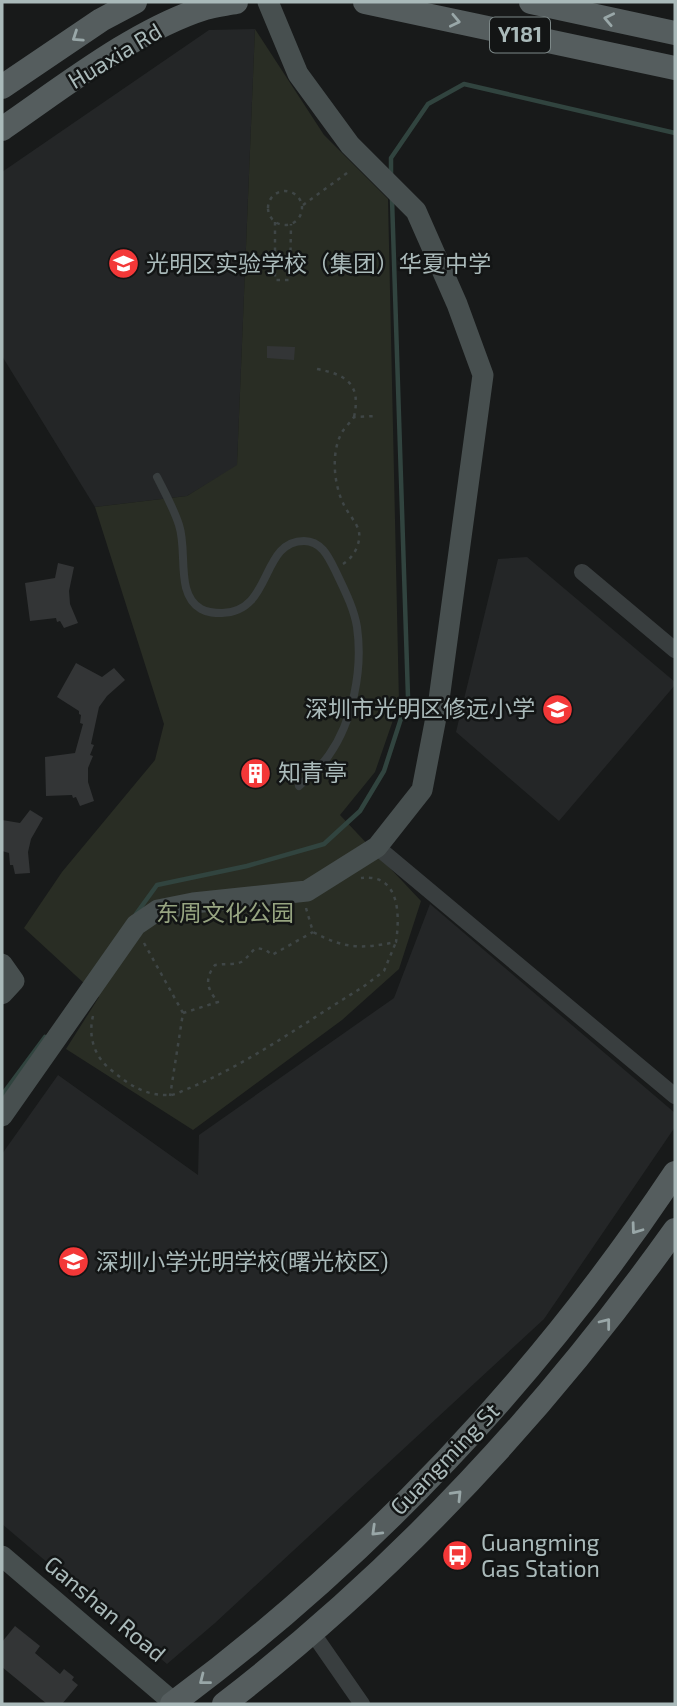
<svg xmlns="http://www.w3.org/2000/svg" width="677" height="1706" font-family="'Exo 2','Noto Sans SC',sans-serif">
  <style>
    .built { fill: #242627 }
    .green { fill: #292d24 }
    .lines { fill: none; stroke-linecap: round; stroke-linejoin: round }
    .stream { stroke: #31443f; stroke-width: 4.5 }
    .building { fill: #333536 }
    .path { stroke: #3f4646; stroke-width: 2.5; stroke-dasharray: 3.5 5; stroke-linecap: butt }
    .lane { stroke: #393e3f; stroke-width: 8 }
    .street { stroke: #393e3f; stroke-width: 16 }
    .secondary { stroke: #474f4f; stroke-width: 21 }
    .primary { stroke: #555d5e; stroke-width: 24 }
    .oneway { stroke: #99a7a8 }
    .labels { text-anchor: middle; stroke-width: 5; stroke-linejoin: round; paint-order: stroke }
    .shield { fill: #131515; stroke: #7d8888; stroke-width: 2 }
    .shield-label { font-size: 21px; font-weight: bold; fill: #aababa }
    .street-label { font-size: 23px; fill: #aababa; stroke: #131515 }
    .poi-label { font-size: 23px; fill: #aababa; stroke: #131515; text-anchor: start }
    .park-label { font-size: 23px; fill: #97a581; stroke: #131515 }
  </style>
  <rect width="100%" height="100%" fill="#181a1a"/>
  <path class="built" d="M255,29L237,466L187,496L95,507L2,356V172L209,30Z
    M527,557L675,682V685L559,821L456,732L498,559Z
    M430,904L675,1113V1127L544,1319L215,1623L167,1664L2,1524V1154L58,1075L198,1175L199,1135L394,998Z"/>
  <path class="green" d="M255,29L324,135L388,199L399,703L375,772L340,815L421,901L399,969L342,1020L193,1130L66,1049L99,997L24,928L62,872L155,760L164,724L95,507L187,496L237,465Z"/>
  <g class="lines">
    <path class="stream" d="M391,176V158L428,104L464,84L675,133
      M136,914L157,885L247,866L324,844L360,811L384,771L408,697L392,199
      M2,1095L45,1037"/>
  </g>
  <path class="building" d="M267,346L295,347L294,360L267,358Z
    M58,563L74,567L69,591L70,604L78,623L64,628L60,621L57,622L56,618L30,621L25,583L55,578Z
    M76,663L102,677L114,668L125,680L107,696L99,707L91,744L94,745L90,755L93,756L88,768V782L94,801L80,806L76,797L73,798L72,795L46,796L45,757L75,753L83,724L80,723L81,715L79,714V711L57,697Z
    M254,762L260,763L272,772L259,780L244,784L247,768Z
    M30,810L43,818L31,839L28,852L30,873L15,874L13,865H10L9,853L2,851V820L20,823Z
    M15,1626L40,1646L35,1653L60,1674L64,1669L74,1677L72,1680L78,1685L62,1704H47L2,1667V1642Z"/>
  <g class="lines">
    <path class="path" d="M268 208a17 17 0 1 1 34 0a17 17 0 1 1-34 0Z
      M303,205L351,170
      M275,222V280H290L291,224
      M317,369C348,375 361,385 354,417
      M343,564C353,558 361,544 359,532C357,522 347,513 343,503C334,484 331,454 341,434C344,428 350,423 354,417L377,416
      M306,908L313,932C345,949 361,949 396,942C400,915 400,873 361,878
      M144,943L183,1013L170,1096
      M183,1013L218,1002C207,989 204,979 215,965C224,963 238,966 244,960C250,955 250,952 257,948L266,950L272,955L313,932
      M93,1016C88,1036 94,1056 110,1069C128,1084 143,1095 167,1095C173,1096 180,1092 187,1089C247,1065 307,1021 363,987L384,971L396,942"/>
    <path class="lane" d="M157,477C165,493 174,509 179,525C188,552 175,594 201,609C208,613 215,613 222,613C273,612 260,541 304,541C322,541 329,558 336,572C344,589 354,608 357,627C363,669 353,721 329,755C321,767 309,777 299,786"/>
    <path class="street" d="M582,572L675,650
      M377,847L675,1096
      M312,1632L362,1704"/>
    <path class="secondary" d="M2,964L14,981L2,994
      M2,1116L136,925L158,910L193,903L307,891L377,847L422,790L438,707L483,375L457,304L416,211L350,145L298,74L268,2
      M2,1556L174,1703"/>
    <path class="primary" d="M365,2L675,68
      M531,2L675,33
      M2,87L101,20L135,2
      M2,129C62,88 135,30 205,8C215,5 226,4 236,2
      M172,1704C369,1558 539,1377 675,1173
      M224,1704C398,1570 548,1408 675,1230"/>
  </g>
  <defs><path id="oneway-chevron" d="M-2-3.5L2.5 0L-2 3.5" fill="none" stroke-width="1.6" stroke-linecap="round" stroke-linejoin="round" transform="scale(1.75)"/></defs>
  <g class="oneway">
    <use href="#oneway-chevron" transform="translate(609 19) rotate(-168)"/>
    <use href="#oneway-chevron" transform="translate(455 21) rotate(12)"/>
    <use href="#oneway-chevron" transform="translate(77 37) rotate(146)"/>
    <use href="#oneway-chevron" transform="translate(636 1229) rotate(126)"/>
    <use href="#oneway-chevron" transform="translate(606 1323) rotate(-52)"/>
    <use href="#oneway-chevron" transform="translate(457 1495) rotate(-46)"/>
    <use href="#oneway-chevron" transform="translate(376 1531) rotate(136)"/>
    <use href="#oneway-chevron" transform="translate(204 1680) rotate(142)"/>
  </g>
  <defs>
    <symbol id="school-disc" viewBox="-11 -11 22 22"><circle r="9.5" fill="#f33838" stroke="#131515"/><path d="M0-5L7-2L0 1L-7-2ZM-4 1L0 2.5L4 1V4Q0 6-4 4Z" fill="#fff"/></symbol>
    <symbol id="building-disc" viewBox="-11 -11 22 22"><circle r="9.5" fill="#f33838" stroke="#131515"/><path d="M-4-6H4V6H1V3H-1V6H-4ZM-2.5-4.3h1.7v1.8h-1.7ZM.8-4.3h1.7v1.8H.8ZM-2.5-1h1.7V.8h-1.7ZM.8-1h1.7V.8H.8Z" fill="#fff"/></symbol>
    <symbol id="bus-disc" viewBox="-11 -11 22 22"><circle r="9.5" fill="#f33838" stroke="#131515"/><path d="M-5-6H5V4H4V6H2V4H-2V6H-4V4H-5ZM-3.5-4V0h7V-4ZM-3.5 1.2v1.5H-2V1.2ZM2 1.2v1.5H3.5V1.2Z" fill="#fff"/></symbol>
  </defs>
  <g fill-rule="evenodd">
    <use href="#school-disc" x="106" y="246" width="35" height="35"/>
    <use href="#school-disc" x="540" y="692" width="35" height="35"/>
    <use href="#building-disc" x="238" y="756" width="35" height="35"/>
    <use href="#school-disc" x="56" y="1244" width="35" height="35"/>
    <use href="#bus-disc" x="440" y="1538" width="35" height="35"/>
  </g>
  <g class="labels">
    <rect class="shield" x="490" y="17.5" width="60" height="35" rx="5"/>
    <g class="shield-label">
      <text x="520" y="42">Y181</text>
    </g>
    <g class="street-label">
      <text transform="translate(115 56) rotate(-31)" y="8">Huaxia Rd</text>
      <text transform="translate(445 1459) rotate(-46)" y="8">Guangming St</text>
      <text transform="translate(105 1609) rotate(40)" y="8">Ganshan Road</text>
    </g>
    <g class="poi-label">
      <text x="146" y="272">光明区实验学校（集团）华夏中学</text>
      <text x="535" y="717" text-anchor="end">深圳市光明区修远小学</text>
      <text x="278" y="781">知青亭</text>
      <text x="96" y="1270">深圳小学光明学校(曙光校区)</text>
      <text x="481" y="1551">Guangming<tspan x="481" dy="26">Gas Station</tspan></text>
    </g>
    <g class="park-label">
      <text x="225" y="921">东周文化公园</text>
    </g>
  </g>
  <rect width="677" height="1706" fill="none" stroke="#aababa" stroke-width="7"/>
</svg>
